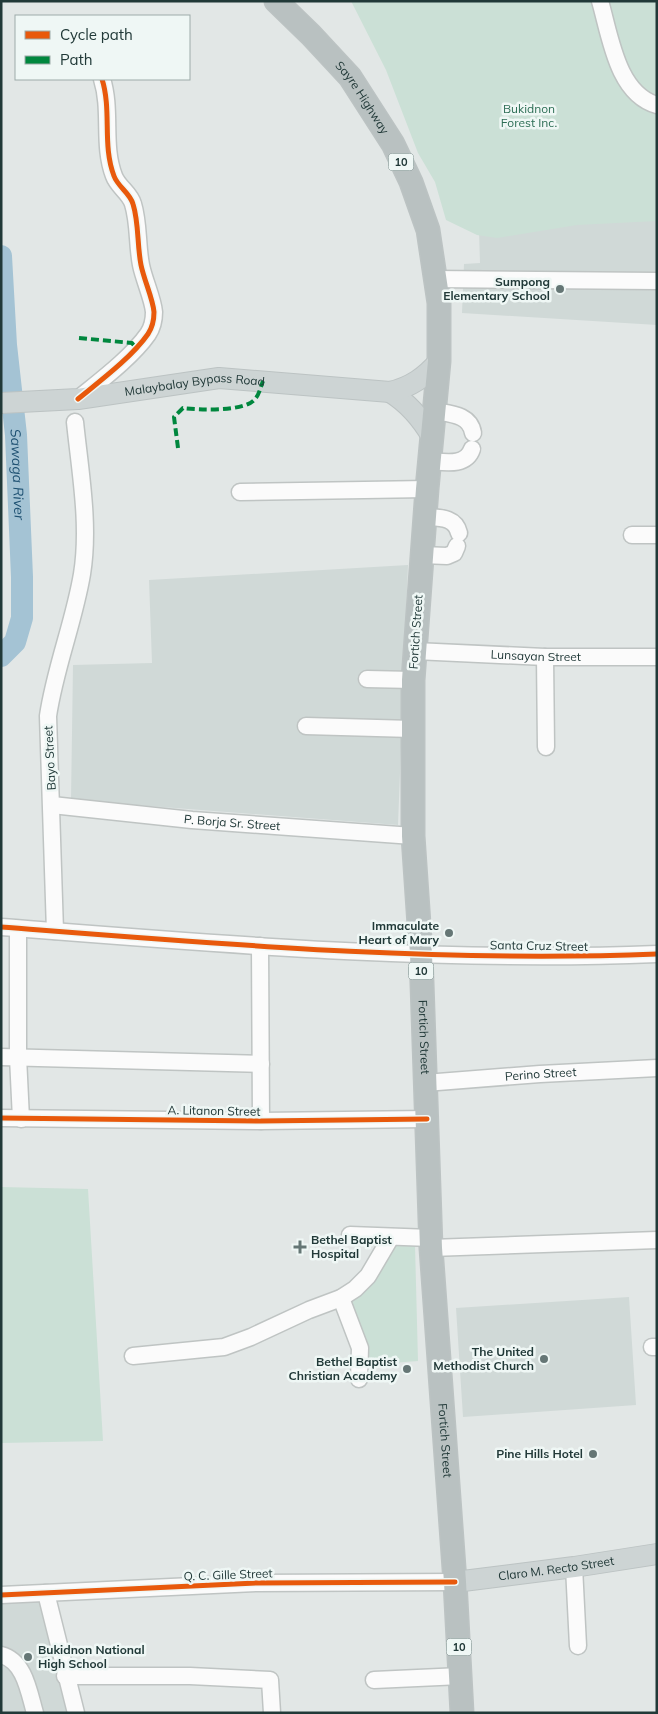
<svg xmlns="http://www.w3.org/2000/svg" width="658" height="1714" font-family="Mulish,sans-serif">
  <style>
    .built { fill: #d0d9d7 }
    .green { fill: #cbe0d6 }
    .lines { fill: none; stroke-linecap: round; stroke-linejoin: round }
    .river { stroke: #a4c3d4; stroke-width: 22 }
    .minor-casing { stroke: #bfc4c3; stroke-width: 19 }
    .major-casing { stroke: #bcc3c3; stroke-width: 22 }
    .highway-casing { stroke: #bcc3c3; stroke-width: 25 }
    .minor { stroke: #fbfbfb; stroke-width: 16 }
    .major { stroke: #cdd4d4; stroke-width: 20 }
    .highway { stroke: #b9c1c1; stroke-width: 22 }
    .quiet { stroke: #00873e; stroke-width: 4; stroke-dasharray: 8 4; stroke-linecap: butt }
    .cycleway-casing { stroke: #eff7f5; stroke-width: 8 }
    .cycleway { stroke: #e8590c; stroke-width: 5 }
    .poi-dot { fill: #657675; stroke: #eff7f5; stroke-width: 2 }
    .labels { text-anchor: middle; stroke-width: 5; stroke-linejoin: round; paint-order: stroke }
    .shield { fill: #eff7f5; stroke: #5f7271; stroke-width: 1 }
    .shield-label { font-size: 11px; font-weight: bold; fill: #213938 }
    .street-label { font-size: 12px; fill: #213938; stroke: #eff7f5 }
    .park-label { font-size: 12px; fill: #2d6e55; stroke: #eff7f5 }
    .poi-label { font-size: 12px; font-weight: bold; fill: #213938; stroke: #eff7f5; text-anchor: end }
    .water-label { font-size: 14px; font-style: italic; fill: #1e5172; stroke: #eff7f5 }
  </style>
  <rect width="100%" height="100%" fill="#e2e7e6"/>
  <path class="built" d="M657,219V325L462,313L464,264L480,263L479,230Z
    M408,565L398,825L71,800L73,665L152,663L149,580Z
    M629,1297L636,1405L463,1417L456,1308Z
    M40,1601L70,1713H1V1602Z"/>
  <path class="green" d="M351,1H657V221L577,225L497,238L477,235L446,220L435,182L418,153L386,70Z
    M1,1187L88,1189L103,1441L1,1443Z
    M400,1244L415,1245L418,1361L366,1365L345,1301L390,1248Z"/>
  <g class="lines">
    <path class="river" id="s1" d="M1,256L6,345L16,435L22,577V618L15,642L1,656"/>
    <defs>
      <g id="minor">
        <path d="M600,1C610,35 617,94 657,105"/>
        <path d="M435,279L657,281"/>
        <path d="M78,399C100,381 132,357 148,334C152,328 154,320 154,312C153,299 144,280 141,265C137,245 139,223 133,204C130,193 118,187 114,176C102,145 112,111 102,79"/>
        <path d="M434,411C450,414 470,414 473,433"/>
        <path d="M429,461C444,462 466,467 472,449"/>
        <path d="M240,492L427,489"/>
        <path d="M425,517C438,518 455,516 459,533"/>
        <path d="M632,535H657"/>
        <path d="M422,555L447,556L454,553L457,546"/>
        <path id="s2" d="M415,651L545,657H657"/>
        <path d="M545,657L546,747"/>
        <path d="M367,679L413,680"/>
        <path d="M306,726L412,729"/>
        <path id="s3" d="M52,805L192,820L413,836"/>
        <path d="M1,927C219,944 438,963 657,954"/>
        <path d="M18,929V1057L21,1119"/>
        <path d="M55,931L48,716C55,668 74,622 82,574C90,525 80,471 75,422"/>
        <path d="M260,946L261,1121"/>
        <path d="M1,1057L261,1064"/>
        <path id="s4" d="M425,1083L540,1074L657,1068"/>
        <path d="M1,1118L261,1121L427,1119"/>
        <path d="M350,1235L431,1238"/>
        <path d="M431,1248L657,1240"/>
        <path d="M341,1298L360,1348L359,1379"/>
        <path d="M652,1347H657"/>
        <path d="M133,1356L224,1347L251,1337L309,1310L341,1298L355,1289L368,1276L391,1237"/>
        <path d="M574,1567L578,1646"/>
        <path d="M46,1593L76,1713"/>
        <path d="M1,1595L256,1583L455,1582"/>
        <path d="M1,1655C25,1661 29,1693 35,1713"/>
        <path d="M65,1676H190L270,1680L272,1713"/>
        <path d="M374,1680L461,1676"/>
      </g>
      <g id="major">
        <path d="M390,392C408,403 421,418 432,437"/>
        <path id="s5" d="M1,403L78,399L219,378L390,392C411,387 425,377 439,361"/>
        <path id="s6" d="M455,1582L574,1567L657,1554"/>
      </g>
      <g id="highway">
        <path id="s7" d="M276,1L311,35L350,77L393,144L411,182L428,230L439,303V361L427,489L413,680V836L421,954L431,1248L455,1582L462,1713"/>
      </g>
    </defs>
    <use href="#minor" class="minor-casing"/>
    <use href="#major" class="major-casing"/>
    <use href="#highway" class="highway-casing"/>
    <use href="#minor" class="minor"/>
    <use href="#major" class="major"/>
    <use href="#highway" class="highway"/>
    <path class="quiet" d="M79,338L132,343L136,348
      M178,448L174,417L183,408C199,410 245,412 255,399C259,395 261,386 263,381"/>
    <defs>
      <path id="cycleway" d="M78,399C100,381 132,357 148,334C152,328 154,320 154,312C153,299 144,280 141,265C137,245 139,223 133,204C130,193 118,187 114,176C102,145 112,111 102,79
        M1,927C219,944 438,963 657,954
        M1,1118L261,1121L427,1119
        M1,1595L256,1583L455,1582"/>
    </defs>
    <use href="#cycleway" class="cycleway-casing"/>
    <use href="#cycleway" class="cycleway"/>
  </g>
  <g class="poi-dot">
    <circle cx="560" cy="289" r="5"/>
    <circle cx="449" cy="933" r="5"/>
    <path d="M297.5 1239.5h5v5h5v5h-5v5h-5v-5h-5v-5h5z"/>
    <circle cx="544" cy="1359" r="5"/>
    <circle cx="407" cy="1369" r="5"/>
    <circle cx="593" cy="1454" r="5"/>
    <circle cx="28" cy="1657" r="5"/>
  </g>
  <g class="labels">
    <g class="shield">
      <rect x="388.5" y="153.5" width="25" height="17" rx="4"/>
      <rect x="408.5" y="962.5" width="25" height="17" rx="4"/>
      <rect x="446.5" y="1638.5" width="25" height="17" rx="4"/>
    </g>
    <g class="shield-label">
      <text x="401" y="166">10</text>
      <text x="421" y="975">10</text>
      <text x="459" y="1651">10</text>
    </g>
    <g class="street-label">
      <text dy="4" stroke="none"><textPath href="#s7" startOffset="130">Sayre Highway</textPath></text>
      <text dy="4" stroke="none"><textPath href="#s5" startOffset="195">Malaybalay Bypass Road</textPath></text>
      <text transform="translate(416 632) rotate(-86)" y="4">Fortich Street</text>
      <text dy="4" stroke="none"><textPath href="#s2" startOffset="121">Lunsayan Street</textPath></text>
      <text transform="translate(50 758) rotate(-93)" y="4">Bayo Street</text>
      <text dy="4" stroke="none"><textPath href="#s3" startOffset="181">P. Borja Sr. Street</textPath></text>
      <text transform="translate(539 946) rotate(1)" y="4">Santa Cruz Street</text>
      <text dy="4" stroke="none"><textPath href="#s7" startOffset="1088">Fortich Street</textPath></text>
      <text dy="4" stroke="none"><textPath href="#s4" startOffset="116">Perino Street</textPath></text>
      <text transform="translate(214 1111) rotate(1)" y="4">A. Litanon Street</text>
      <text dy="4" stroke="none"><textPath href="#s7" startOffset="1492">Fortich Street</textPath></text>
      <text dy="4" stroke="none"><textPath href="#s6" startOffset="102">Claro M. Recto Street</textPath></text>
      <text transform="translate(228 1575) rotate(-2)" y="4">Q. C. Gille Street</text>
    </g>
    <g class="park-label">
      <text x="529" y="113">Bukidnon<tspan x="529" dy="14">Forest Inc.</tspan></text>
    </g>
    <g class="poi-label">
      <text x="550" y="286">Sumpong<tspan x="550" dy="14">Elementary School</tspan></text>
      <text x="439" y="930">Immaculate<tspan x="439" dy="14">Heart of Mary</tspan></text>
      <text x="311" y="1244" text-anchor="start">Bethel Baptist<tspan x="311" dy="14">Hospital</tspan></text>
      <text x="534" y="1356">The United<tspan x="534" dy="14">Methodist Church</tspan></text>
      <text x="397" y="1366">Bethel Baptist<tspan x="397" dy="14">Christian Academy</tspan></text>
      <text x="583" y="1458">Pine Hills Hotel</text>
      <text x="38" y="1654" text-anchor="start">Bukidnon National<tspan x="38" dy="14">High School</tspan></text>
    </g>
    <g class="water-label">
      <text dy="5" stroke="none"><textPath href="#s1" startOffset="219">Sawaga River</textPath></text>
    </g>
  </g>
  <rect width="658" height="1714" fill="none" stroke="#213938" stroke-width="5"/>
  <rect x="15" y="15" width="175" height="65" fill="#eff7f5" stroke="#9daba9"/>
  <rect x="25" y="31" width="25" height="8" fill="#e8590c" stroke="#9daba9"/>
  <text x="60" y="40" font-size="15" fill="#213938">Cycle path</text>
  <rect x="25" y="56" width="25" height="8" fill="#00873e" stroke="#9daba9"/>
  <text x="60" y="65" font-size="15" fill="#213938">Path</text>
</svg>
